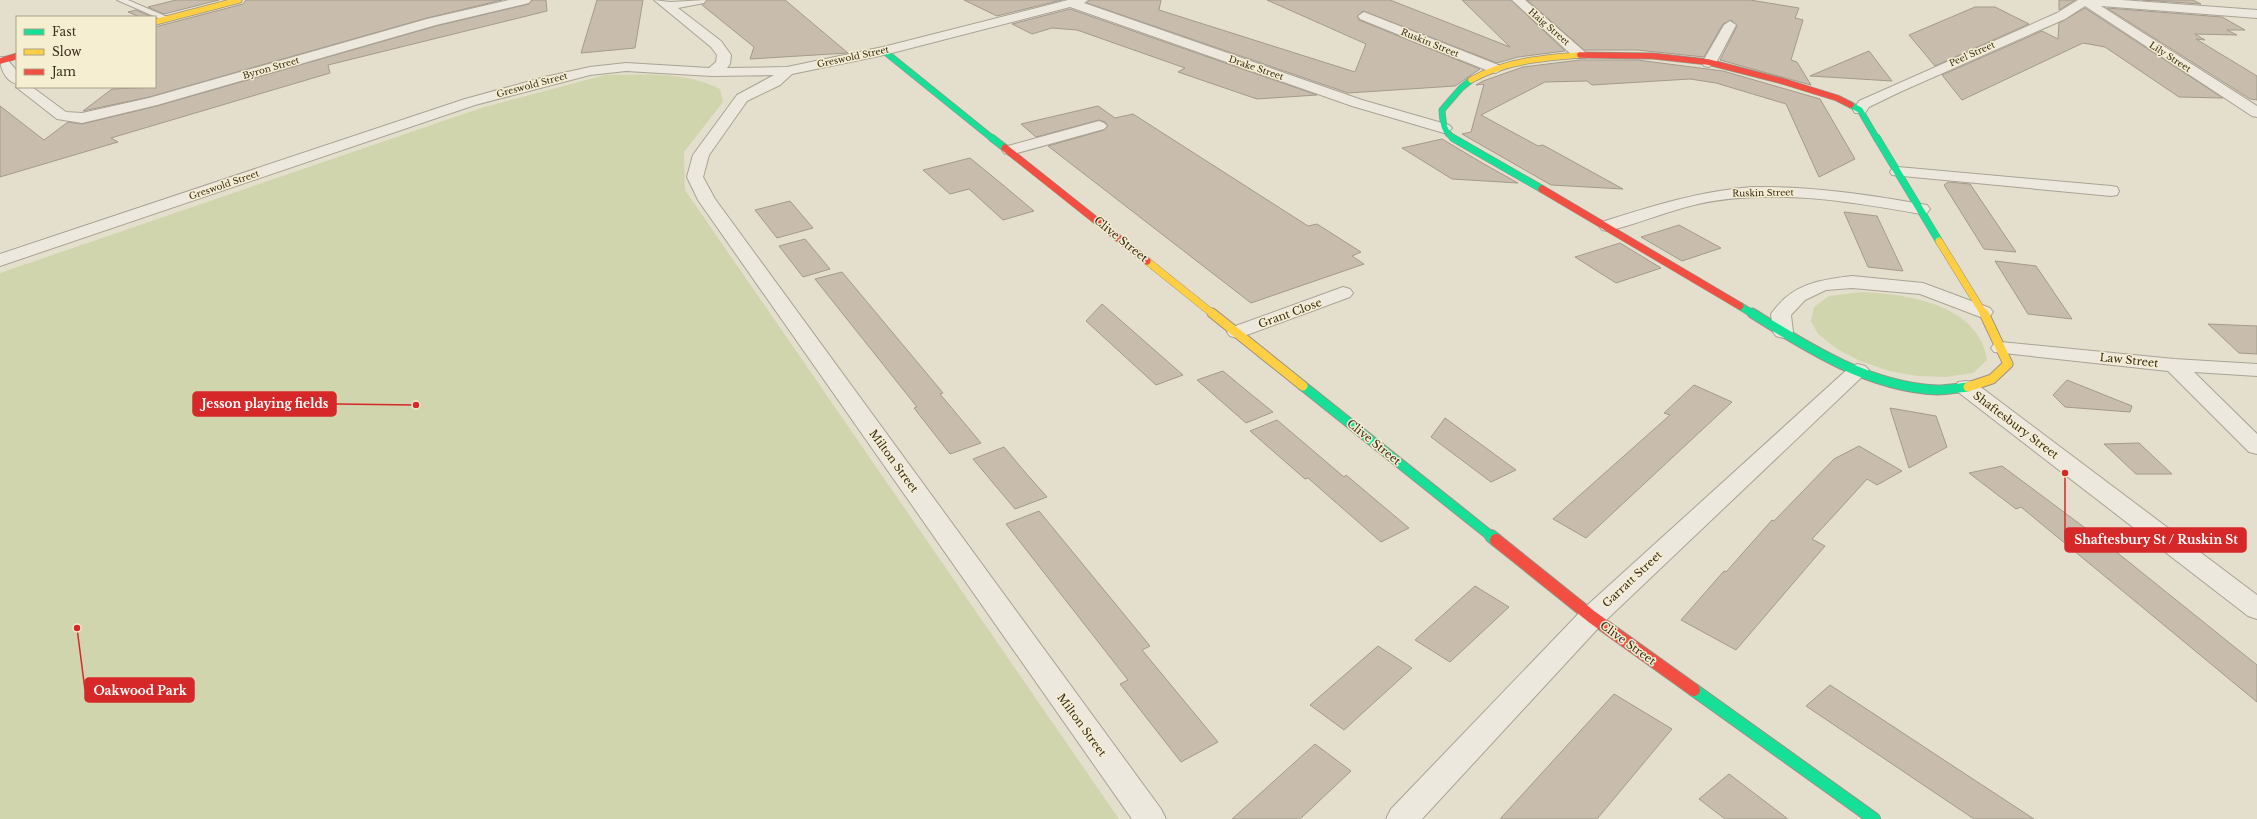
<svg xmlns="http://www.w3.org/2000/svg" width="2257" height="819" font-family="'Libre Baskerville',serif">
  <style>
    .green { fill: #d1d5ad }
    .building { fill: #c8bdad; stroke: #a49a8b }
    .lines { fill: none; stroke-linecap: round; stroke-linejoin: round }
    .lane-casing { stroke: #a9a395; stroke-width: 2 }
    .street-casing { stroke: #a9a395; stroke-width: 2 }
    .fast-far3-casing { stroke: #999284; stroke-width: 7 }
    .fast-far2-casing { stroke: #999284; stroke-width: 8 }
    .fast-far1-casing { stroke: #999284; stroke-width: 11 }
    .fast-casing { stroke: #999284; stroke-width: 14 }
    .slow-far2-casing { stroke: #999284; stroke-width: 7 }
    .slow-far1-casing { stroke: #999284; stroke-width: 8 }
    .slow-casing { stroke: #999284; stroke-width: 11 }
    .jam-far2-casing { stroke: #999284; stroke-width: 7 }
    .jam-far1-casing { stroke: #999284; stroke-width: 8 }
    .jam-casing { stroke: #999284; stroke-width: 14 }
    .lane { fill: #ece8dd; fill-rule: evenodd }
    .street { fill: #ece8dd; fill-rule: evenodd }
    .fast-far3 { stroke: #16e098; stroke-width: 5.5 }
    .fast-far2 { stroke: #16e098; stroke-width: 7 }
    .fast-far1 { stroke: #16e098; stroke-width: 9 }
    .fast { stroke: #16e098; stroke-width: 12 }
    .slow-far2 { stroke: #ffcf43; stroke-width: 5.5 }
    .slow-far1 { stroke: #ffcf43; stroke-width: 7 }
    .slow { stroke: #ffcf43; stroke-width: 9 }
    .jam-far2 { stroke: #f24e42; stroke-width: 5.5 }
    .jam-far1 { stroke: #f24e42; stroke-width: 7 }
    .jam { stroke: #f24e42; stroke-width: 12 }
    .labels { text-anchor: middle; stroke-width: 3; stroke-linejoin: round; paint-order: stroke }
    .far-street-label { font-size: 9px; fill: #382c1d; stroke: #f6eed0 }
    .street-label { font-size: 11px; fill: #382c1d; stroke: #f6eed0 }
    .leader { fill: none; stroke: #d62828; stroke-width: 1.5 }
    .callout-dot { fill: #d62828; stroke: #f6eed0; stroke-width: 1.5 }
    .callout { fill: #d62828; stroke: #d62828; stroke-width: 1.5 }
    .callout-label { font-size: 12px; text-anchor: middle; font-weight: bold; fill: #fff }
  </style>
  <rect width="100%" height="100%" fill="#e4decc"/>
  <path class="green" d="M605,75C644,75 684,71 720,89L723,102L684,152L685,190L1119,819H0V273L481,108Z
    M1861,292C1907,294 1979,304 1987,360L1973,373L1946,377L1917,376L1889,371L1860,361L1837,349L1818,334L1811,321L1814,307L1829,296Z"/>
  <path class="building" d="M176,0H219L164,14L148,7Z
    M246,0H502L427,18L149,97L83,111L112,89L155,87V27L243,4Z
    M532,0H546L547,11L328,65L330,73L111,138L118,142L0,177V106L44,140L68,122L82,124L157,106L436,26L529,4Z
    M597,0H643L635,48L581,53Z
    M707,0H785L848,53L750,59L754,47L702,5Z
    M964,0H1062L997,16Z
    M1089,0H1161L1159,10L1355,72L1366,44L1267,0H1390L1510,47L1462,0H1511L1565,51L1518,57L1497,63L1363,11L1357,16L1359,20L1480,69L1455,86L1348,93L1087,3Z
    M1527,0H1750L1799,8L1795,18L1803,20L1791,60L1797,62L1811,85L1720,60L1737,26L1731,20L1723,24L1704,57L1637,50H1584Z
    M2059,0H2075L2059,10Z
    M2142,0H2193L2201,4Z
    M1975,7H1995L2029,24L1935,66L1909,35Z
    M2085,8L2223,98L2179,97L2105,47L2083,43L1962,100L1942,75L2042,31L2058,39L2059,23Z
    M2107,8L2222,17L2245,30H2227L2237,35L2195,34L2205,40L2196,39L2257,76V100L2250,99Z
    M1070,9L1317,95L1257,99L1178,72L1185,68L1077,30L1052,28L1032,34L1012,24Z
    M136,10L152,17H140L128,12Z
    M1869,51L1892,81L1810,76Z
    M1580,60H1637L1723,71L1820,99L1855,159L1819,177L1786,104L1716,83L1690,79L1592,85L1587,81L1545,82L1481,115L1538,146L1543,145L1623,189L1551,185L1462,134L1471,132L1484,84L1476,85L1483,81L1523,67Z
    M1098,106L1115,118L1133,114L1308,226L1317,224L1361,252L1352,256L1364,264L1251,303L1048,146L1104,130L1108,126L1105,122L1099,120L1036,137L1021,124Z
    M1442,139L1484,164L1518,183L1452,179L1402,148Z
    M970,158L1003,185L1034,211L1003,220L969,189L950,194L923,170Z
    M1948,182L1970,184L2016,252L1984,249L1944,185Z
    M790,201L813,228L777,238L755,210Z
    M1844,212L1877,216L1903,271L1868,267Z
    M1679,225L1721,248L1682,261L1641,237Z
    M805,239L830,269L803,277L779,246Z
    M1620,243L1643,257L1661,268L1616,283L1575,257Z
    M1995,261L2036,266L2072,319L2028,314Z
    M842,272L943,393L940,394L981,443L950,454L914,408L917,407L815,279Z
    M1102,304L1183,375L1156,385L1086,321Z
    M2208,324L2257,326V354L2239,353Z
    M1223,371L1247,391L1273,412L1246,423L1197,380Z
    M2067,380L2132,406L2130,412L2065,407L2053,395Z
    M1694,385L1732,402L1586,538L1553,519L1670,415L1664,413Z
    M1890,408L1936,416L1947,447L1909,468Z
    M1445,418L1516,470L1491,482L1431,437Z
    M1277,420L1344,477L1346,475L1409,528L1381,542L1308,478L1305,479L1250,431Z
    M2139,443L2172,474H2136L2104,444Z
    M1859,446L1902,471L1877,485L1867,479L1838,511L1812,539L1825,546L1736,650L1681,620L1724,571L1726,572L1772,520L1774,521L1834,459Z
    M1004,447L1024,471L1047,497L1015,509L973,459Z
    M2002,466L2104,542L2257,665V702L2021,507L2016,509L1969,473Z
    M1039,511L1150,646L1142,650L1218,742L1181,762L1120,684L1128,680L1006,524Z
    M1475,586L1509,607L1450,662L1415,640Z
    M1378,646L1412,668L1344,730L1310,705Z
    M1830,685L1947,762L2034,819H1974L1806,706Z
    M1614,694L1672,729L1597,819H1500Z
    M1315,744L1351,771L1300,819H1232Z
    M1729,774L1788,819H1725L1699,799Z"/>
  <g class="lines">
    <defs>
      <path id="lane" d="M117,0H128L172,19L165,21Z"/>
      <path id="street" d="M509,0H531L529,3L436,25L157,105L82,123L57,119L16,87L17,85V87H32L66,112L82,113L149,98L427,19Z
        M654,0L670,2L706,0L704,3L678,8L721,41L731,55L730,64L727,68L787,67L883,47L1068,0H1088L1084,3L1362,100L1449,125L1452,128L1449,131L1444,133L1352,106L1070,7L884,55L792,74L780,85L747,101L709,155L703,177L715,199L1161,809L1166,819H1132L698,200L687,177L693,155L737,95L774,75L712,76L626,71L590,75L475,105L0,266V254L465,99L545,77L590,67L626,63L709,68L716,62L717,55L711,47Z
        M1512,0H1525L1585,52L1587,55L1585,58H1575Z
        M2078,0H2122L2257,10V18L2101,6L2257,106V117L2252,116L2085,6L2065,19L1900,92L1869,107L1865,113H1855L1853,110L1859,101L2057,13Z
        M1364,12L1501,66L1503,69L1496,73L1491,72L1360,19L1358,16Z
        M1730,21L1736,25L1716,63L1709,67L1704,66L1702,63L1724,25Z
        M0,57L6,58L17,71V84C5,81 0,68 0,57Z
        M1099,121L1104,123L1107,126L1104,129L1010,155L1004,153L1002,150L1004,147Z
        M1898,167L2111,186L2117,187L2119,191L2117,195L2111,196L1892,175L1890,172L1892,169Z
        M1752,187C1810,186 1865,194 1921,204L1927,205L1930,209L1927,213L1921,214C1848,201 1771,188 1698,204C1667,211 1638,224 1608,231L1602,230L1599,226L1602,222C1652,206 1700,191 1752,187Z
        M1852,276L1923,283L1990,308L1993,312L1990,316L1983,318L1920,294L1852,288L1826,290L1805,300L1791,315L1793,332L1790,336L1783,338L1776,336L1773,332L1771,314C1792,284 1818,280 1852,276Z
        M1343,287L1350,289L1353,293L1350,297L1244,336L1237,338L1230,336L1227,332L1230,328Z
        M2001,342L2174,359L2257,364V376L2194,372L2257,434V454L2249,452L2168,371L1994,352L1991,348L1994,344Z
        M1858,364L1865,366L1869,370L1865,374L1602,624L1422,819H1386L1391,809L1582,610L1851,366Z
        M1966,381L1974,382L2257,595V619L2248,616L1958,392L1955,387L1958,382Z"/>
      <path id="fast-far3" d="M884,51L993,139
        M1851,105L1860,110L1877,139
        M1455,139C1443,132 1443,123 1442,110L1461,88L1471,80"/>
      <path id="fast-far2" d="M992,138L1005,148
        M1453,138L1542,189
        M1877,138L1939,241
        M1740,306L1753,314"/>
      <path id="fast-far1" d="M1752,313C1808,348 1869,387 1937,390C1947,390 1958,388 1968,387
        M1303,386L1492,537"/>
      <path id="fast" d="M1491,536L1496,540
        M1694,690L1874,819"/>
      <path id="slow-far2" d="M155,22L239,0
        M1471,80C1505,61 1542,58 1580,55"/>
      <path id="slow-far1" d="M1939,241L1984,314
        M1147,261L1213,314"/>
      <path id="slow" d="M1212,313L1303,386
        M1968,387L1992,379L2008,364L1984,313"/>
      <path id="jam-far2" d="M1580,55L1653,56L1708,62L1782,81L1837,98L1851,105
        M0,61L17,56"/>
      <path id="jam-far1" d="M1005,148L1147,261
        M1542,189L1740,306"/>
      <path id="jam" d="M1496,540L1592,617L1694,690"/>
    </defs>
    <use href="#lane" class="lane-casing"/>
    <use href="#street" class="street-casing"/>
    <use href="#fast-far3" class="fast-far3-casing"/>
    <use href="#fast-far2" class="fast-far2-casing"/>
    <use href="#fast-far1" class="fast-far1-casing"/>
    <use href="#fast" class="fast-casing"/>
    <use href="#slow-far2" class="slow-far2-casing"/>
    <use href="#slow-far1" class="slow-far1-casing"/>
    <use href="#slow" class="slow-casing"/>
    <use href="#jam-far2" class="jam-far2-casing"/>
    <use href="#jam-far1" class="jam-far1-casing"/>
    <use href="#jam" class="jam-casing"/>
    <use href="#lane" class="lane"/>
    <use href="#street" class="street"/>
    <use href="#fast-far3" class="fast-far3"/>
    <use href="#fast-far2" class="fast-far2"/>
    <use href="#fast-far1" class="fast-far1"/>
    <use href="#fast" class="fast"/>
    <use href="#slow-far2" class="slow-far2"/>
    <use href="#slow-far1" class="slow-far1"/>
    <use href="#slow" class="slow"/>
    <use href="#jam-far2" class="jam-far2"/>
    <use href="#jam-far1" class="jam-far1"/>
    <use href="#jam" class="jam"/>
  </g>
  <g class="labels">
    <g class="far-street-label">
      <text transform="translate(1549 27) rotate(41)" y="3">Haig Street</text>
      <text transform="translate(1430 43) rotate(22)" y="3">Ruskin Street</text>
      <text transform="translate(1972 54) rotate(-24)" y="3">Peel Street</text>
      <text transform="translate(853 57) rotate(-12)" y="3">Greswold Street</text>
      <text transform="translate(2170 57) rotate(33)" y="3">Lily Street</text>
      <text transform="translate(271 68) rotate(-16)" y="3">Byron Street</text>
      <text transform="translate(1256 68) rotate(19)" y="3">Drake Street</text>
      <text transform="translate(532 85) rotate(-15)" y="3">Greswold Street</text>
      <text transform="translate(224 185) rotate(-19)" y="3">Greswold Street</text>
      <text transform="translate(1763 193) rotate(-1)" y="3">Ruskin Street</text>
    </g>
    <g class="street-label">
      <text transform="translate(1121 239) rotate(39)" y="4">Clive Street</text>
      <text transform="translate(1290 313) rotate(-20)" y="4">Grant Close</text>
      <text transform="translate(2129 360) rotate(6)" y="4">Law Street</text>
      <text transform="translate(2016 425) rotate(37)" y="4">Shaftesbury Street</text>
      <text transform="translate(1374 442) rotate(39)" y="4">Clive Street</text>
      <text transform="translate(894 461) rotate(54)" y="4">Milton Street</text>
      <text transform="translate(1632 579) rotate(-43)" y="4">Garratt Street</text>
      <text transform="translate(1628 643) rotate(36)" y="4">Clive Street</text>
      <text transform="translate(1082 725) rotate(54)" y="4">Milton Street</text>
    </g>
  </g>
  <path class="leader" d="M416 405L336 404M2065 473L2065 540M77 628L85 690"/>
  <g class="callout-dot">
    <circle cx="416" cy="405" r="4"/>
    <circle cx="2065" cy="473" r="4"/>
    <circle cx="77" cy="628" r="4"/>
  </g>
  <g class="callout">
    <rect x="193" y="392" width="143" height="24" rx="4"/>
    <rect x="2065" y="528" width="181" height="24" rx="4"/>
    <rect x="85" y="678" width="109" height="24" rx="4"/>
  </g>
  <g class="callout-label">
    <text x="265" y="408">Jesson playing fields</text>
    <text x="2156" y="544">Shaftesbury St / Ruskin St</text>
    <text x="140" y="695">Oakwood Park</text>
  </g>
  <rect x="16" y="16" width="140" height="72" fill="#f6eed0" stroke="#aaa088"/>
  <rect x="24" y="29" width="20" height="6" fill="#16e098" stroke="#aaa088"/>
  <text x="52" y="36" font-size="12" fill="#382c1d">Fast</text>
  <rect x="24" y="49" width="20" height="6" fill="#ffcf43" stroke="#aaa088"/>
  <text x="52" y="56" font-size="12" fill="#382c1d">Slow</text>
  <rect x="24" y="69" width="20" height="6" fill="#f24e42" stroke="#aaa088"/>
  <text x="52" y="76" font-size="12" fill="#382c1d">Jam</text>
</svg>
